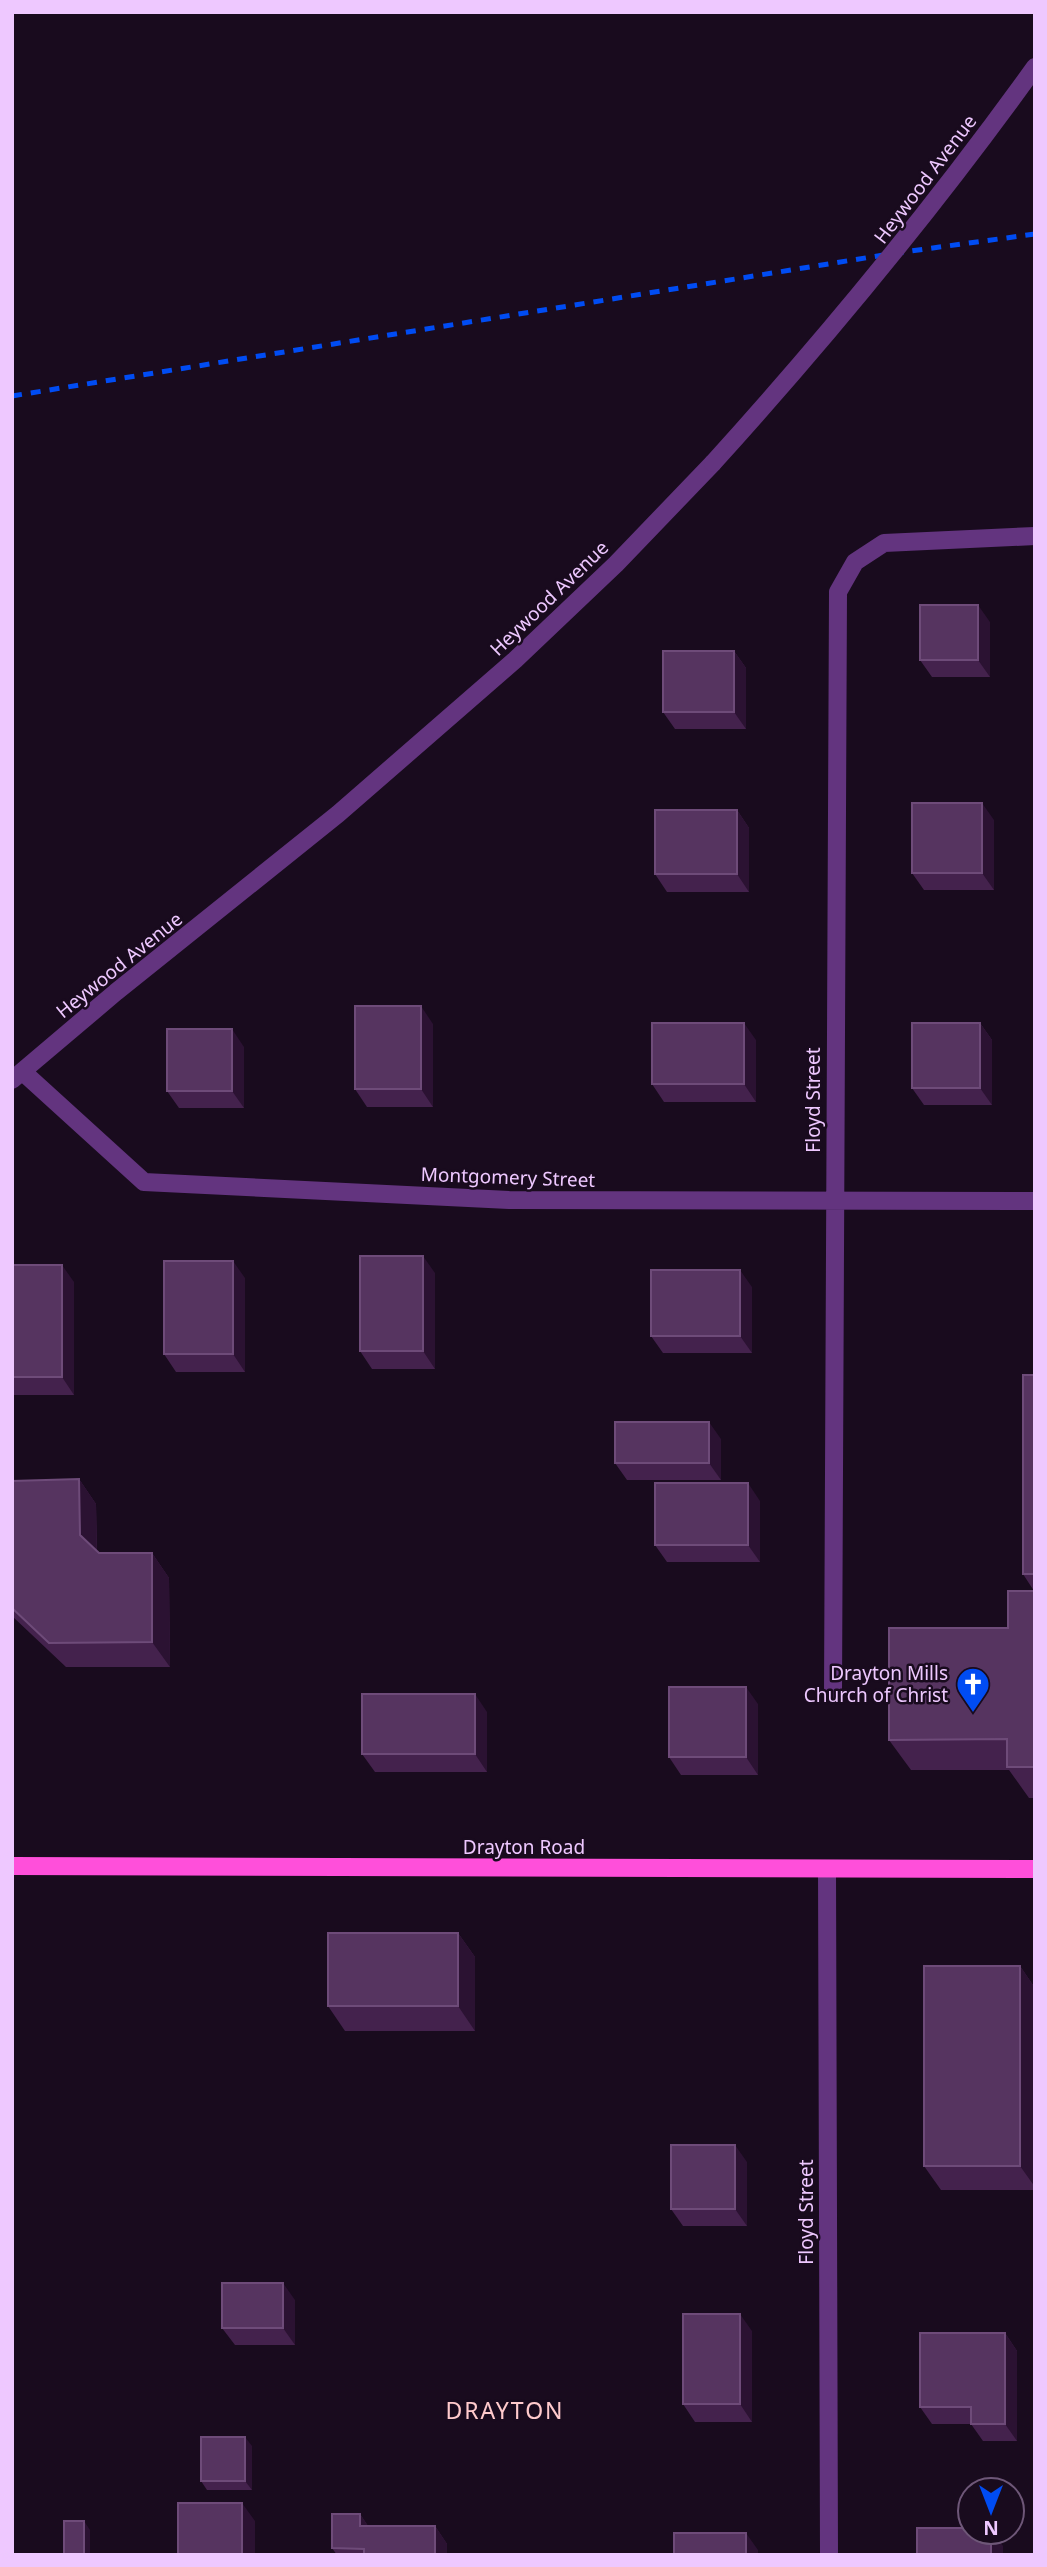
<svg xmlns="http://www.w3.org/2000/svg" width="1047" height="2567" font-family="'Noto Sans',sans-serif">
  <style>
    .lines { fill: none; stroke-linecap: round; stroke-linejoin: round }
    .minor { stroke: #63347f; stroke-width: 18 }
    .major { stroke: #ff4fda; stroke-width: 18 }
    .rail { stroke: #004cf3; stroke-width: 5; stroke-dasharray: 10 9; stroke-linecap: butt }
    .minor-bridge { stroke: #63347f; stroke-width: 18 }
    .wall { fill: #44224d }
    .shaded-wall { fill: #2b1232 }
    .building { fill: #563460; stroke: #6e4b79; stroke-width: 2 }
    .labels { text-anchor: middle; stroke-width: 5; stroke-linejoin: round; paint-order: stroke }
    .street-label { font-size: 19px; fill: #eec8ff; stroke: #190b1e }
    .poi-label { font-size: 19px; fill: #eec8ff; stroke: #190b1e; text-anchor: end }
    .quarter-label { font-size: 23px; letter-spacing: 2px; fill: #ffcacc; stroke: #190b1e }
  </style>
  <rect width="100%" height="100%" fill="#190b1e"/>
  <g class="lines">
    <path class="minor" d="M23,1072L144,1182L509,1200L1035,1201
      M12,1080L116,992L338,814L515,660L616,564L713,463
      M833,1694L838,592L855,562L884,543L1035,536
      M827,1869L829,2555"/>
    <path class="major" d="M12,1866L1035,1869"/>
    <path class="rail" d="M12,396L896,253L1035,234"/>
    <path class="minor-bridge" d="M713,463C828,336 935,206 1035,67"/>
  </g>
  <path class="wall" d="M990,622V677H932L920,660Z
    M734,651L746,668V729H675L663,712Z
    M737,810L749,828V892H667L655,874Z
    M994,820V890H924L912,873Z
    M980,1023L992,1040V1105H924L912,1088Z
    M433,1024V1107H367L355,1089Z
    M756,1040V1102H664L652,1084Z
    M244,1047V1108H179L167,1091Z
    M12,1265L74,1282V1395H12Z
    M435,1273V1369H372L360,1351Z
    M245,1278V1372H176L164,1354Z
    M752,1287V1353H663L651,1336Z
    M1035,1375V1798H1029L1009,1770H911L889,1740L1008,1628L1034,1591L1023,1574Z
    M721,1439V1480H627L615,1463Z
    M79,1479L96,1504L97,1551L99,1553H152L169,1578L170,1667H66L12,1616V1481Z
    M760,1501V1562H667L655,1545Z
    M758,1704V1775H681L669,1757Z
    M487,1712V1772H375L362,1754Z
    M458,1933L475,1957V2031H345L328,2006Z
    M1020,1966L1035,1988V2190H941L924,2166Z
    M747,2162V2226H683L671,2209Z
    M295,2300V2345H235L222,2328Z
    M752,2331V2422H695L683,2404Z
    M1005,2333L1017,2351V2441H983L971,2424H932L920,2407Z
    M252,2446V2490H207L201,2481Z
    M360,2514L368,2526H435L447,2544V2555H337L332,2548Z"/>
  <path class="shaded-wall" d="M978,605L990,622V677L978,660Z
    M734,651L746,668V729L734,712Z
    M982,803L994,820V890L982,873Z
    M737,810L749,828V892L737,874Z
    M421,1006L433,1024V1107L421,1089Z
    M744,1023L756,1040V1102L744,1084Z
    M980,1023L992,1040V1105L980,1088Z
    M232,1029L244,1047V1108L232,1091Z
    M423,1256L435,1273V1369L423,1351Z
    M233,1261L245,1278V1372L233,1354Z
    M62,1265L74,1282V1395L62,1377Z
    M740,1270L752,1287V1353L740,1336Z
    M709,1422L721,1439V1480L709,1463Z
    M79,1479L96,1504L97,1560L80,1535Z
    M748,1483L760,1501V1562L748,1545Z
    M152,1553L169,1578L170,1667L152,1642Z
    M746,1687L758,1704V1775L746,1757Z
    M475,1694L487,1712V1772L475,1754Z
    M458,1933L475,1957V2031L458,2006Z
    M1020,1966L1035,1988V2187L1020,2166Z
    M735,2145L747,2162V2226L735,2209Z
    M283,2283L295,2300V2345L283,2328Z
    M740,2314L752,2331V2422L740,2404Z
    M1005,2333L1017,2351V2441L1005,2424Z
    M245,2437L252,2446V2490L245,2481Z
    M242,2503L255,2521V2555H242Z
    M360,2514L372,2532L360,2526Z
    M84,2521L90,2530V2555H84Z
    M435,2526L447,2544V2555H435Z
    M991,2532H993L1003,2546V2555H991Z
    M746,2533L758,2550V2555H746Z"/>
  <path class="building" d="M920,605H978V660H920Z
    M663,651H734V712H663Z
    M912,803H982V873H912Z
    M655,810H737V874H655Z
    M355,1006H421V1089H355Z
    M652,1023H744V1084H652Z
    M912,1023H980V1088H912Z
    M167,1029H232V1091H167Z
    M360,1256H423V1351H360Z
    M164,1261H233V1354H164Z
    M12,1265H62V1377H12Z
    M651,1270H740V1336H651Z
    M1023,1375H1035V1574H1023Z
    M615,1422H709V1463H615Z
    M79,1479L80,1535L99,1553H152V1642L49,1643L12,1608V1481Z
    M655,1483H748V1545H655Z
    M1008,1591H1035V1767H1007V1739L889,1740V1628H1008Z
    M669,1687H746V1757H669Z
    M362,1694H475V1754H362Z
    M328,1933H458V2006H328Z
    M924,1966H1020V2166H924Z
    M671,2145H735V2209H671Z
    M222,2283H283V2328H222Z
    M683,2314H740V2404H683Z
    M920,2333H1005V2424H971V2407H920Z
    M201,2437H245V2481H201Z
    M178,2503H242V2555H178Z
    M332,2514H360V2526H435V2555H364V2549L332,2548Z
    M64,2521H84V2555H64Z
    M917,2528H970V2532H991V2555H917Z
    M674,2533H746V2555H674Z"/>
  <defs>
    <symbol id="church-pin" viewBox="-11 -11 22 30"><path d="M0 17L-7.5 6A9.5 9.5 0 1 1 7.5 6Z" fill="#004cf3" stroke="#190b1e"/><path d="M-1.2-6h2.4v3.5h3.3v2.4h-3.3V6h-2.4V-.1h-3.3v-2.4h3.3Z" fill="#fff"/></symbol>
  </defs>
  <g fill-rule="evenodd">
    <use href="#church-pin" x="954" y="1665" width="38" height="52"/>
  </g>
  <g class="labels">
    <g class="street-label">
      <text transform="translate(925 179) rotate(-53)" y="7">Heywood Avenue</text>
      <text transform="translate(549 598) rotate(-44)" y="7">Heywood Avenue</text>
      <text transform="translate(119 965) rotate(-39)" y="7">Heywood Avenue</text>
      <text transform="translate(813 1100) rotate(-90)" y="7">Floyd Street</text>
      <text transform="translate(508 1177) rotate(2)" y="7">Montgomery Street</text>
      <text x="524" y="1854">Drayton Road</text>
      <text transform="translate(806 2212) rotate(-90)" y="7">Floyd Street</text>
    </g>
    <g class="poi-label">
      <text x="948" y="1680">Drayton Mills<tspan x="948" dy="22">Church of Christ</tspan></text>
    </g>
    <g class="quarter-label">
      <text x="505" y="2419">DRAYTON</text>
    </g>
  </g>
  <rect width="1047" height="2567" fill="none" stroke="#eec8ff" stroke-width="28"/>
  <g transform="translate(991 2511) rotate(180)"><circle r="33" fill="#190b1e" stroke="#6e5778" stroke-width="2"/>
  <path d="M0-5L12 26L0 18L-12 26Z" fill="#004cf3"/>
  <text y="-10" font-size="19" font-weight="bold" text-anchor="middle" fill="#eec8ff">N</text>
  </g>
</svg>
